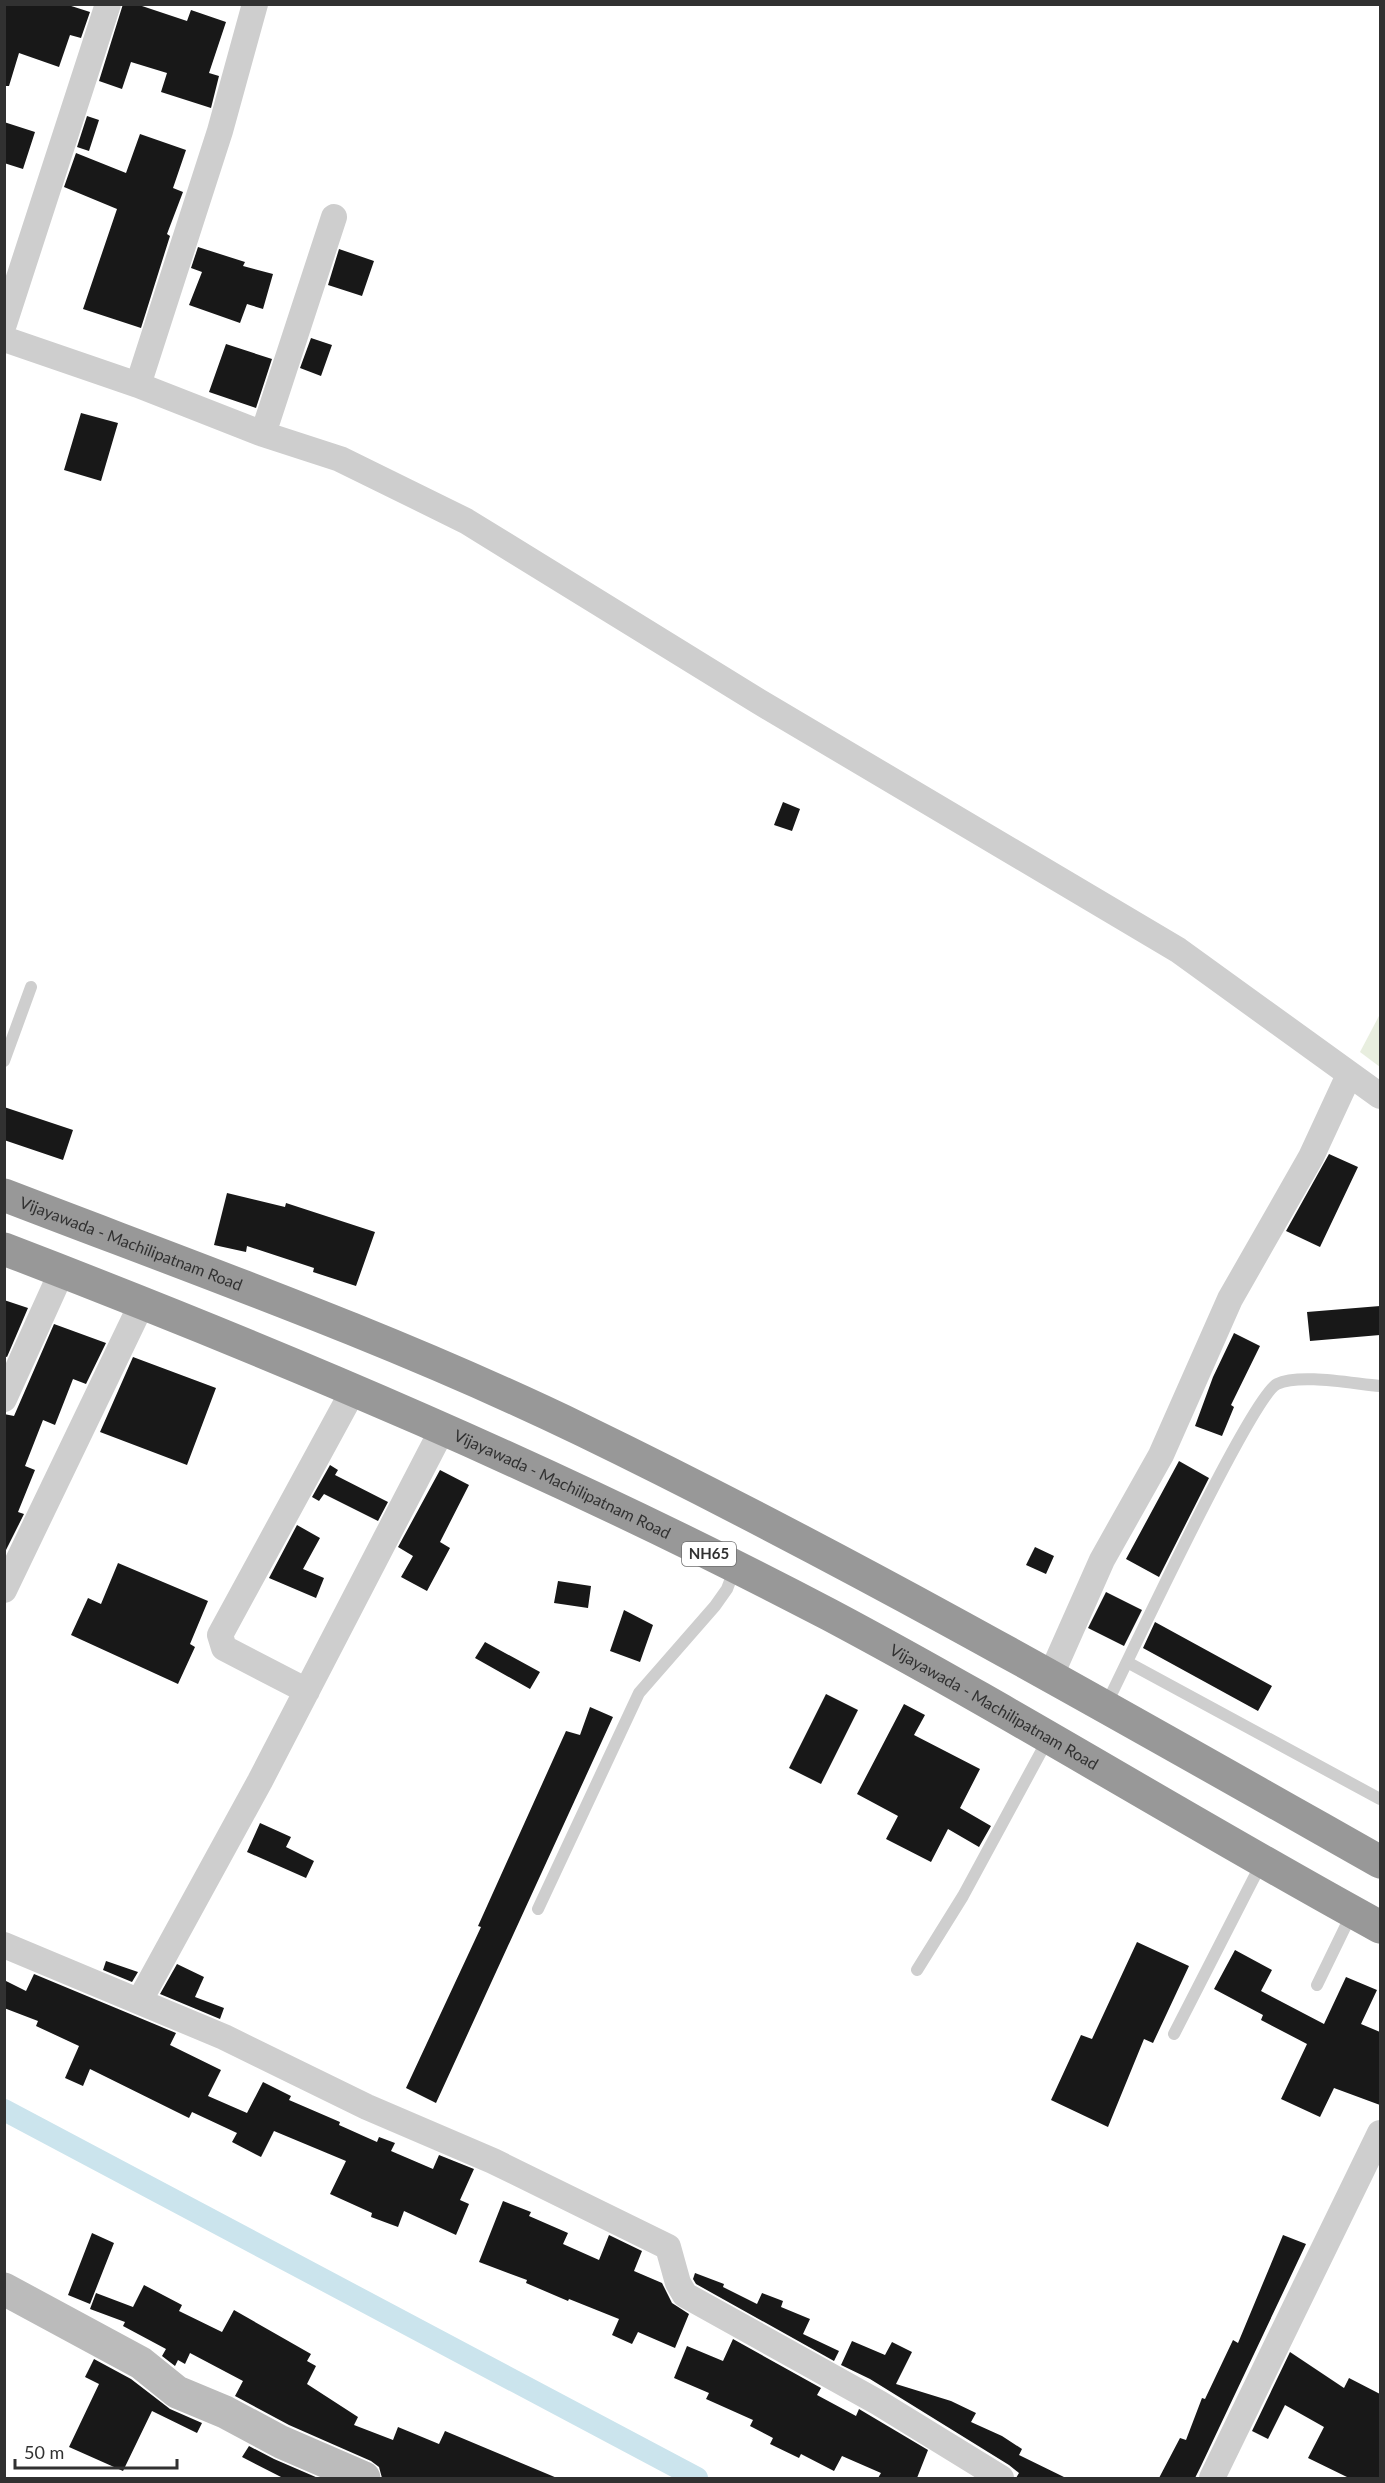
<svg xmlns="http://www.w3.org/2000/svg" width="1385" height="2483" font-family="Lato,sans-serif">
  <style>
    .green { fill: #e8eedf }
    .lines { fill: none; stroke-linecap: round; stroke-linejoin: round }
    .canal { stroke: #cbe4ed; stroke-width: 22 }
    .building { fill: #181818 }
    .lane { stroke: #cecece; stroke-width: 12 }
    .street { stroke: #cecece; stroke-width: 26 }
    .secondary { stroke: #bbb; stroke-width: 33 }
    .highway { stroke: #989898; stroke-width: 33 }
    .labels { text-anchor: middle; stroke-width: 6; stroke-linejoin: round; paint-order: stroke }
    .shield { fill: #fff; stroke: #6f6f6f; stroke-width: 1.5 }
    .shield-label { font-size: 15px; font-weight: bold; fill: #313131 }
    .street-label { font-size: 16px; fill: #313131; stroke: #fff }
  </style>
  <rect width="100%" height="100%" fill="#fff"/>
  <path class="green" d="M1380,1014V1067L1360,1052Z"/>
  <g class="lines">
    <path class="canal" d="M4,2110L697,2478"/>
  </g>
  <path class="building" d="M4,4H65L90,12L81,38L70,35L59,67L19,53L9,86H4Z
    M123,4H136L187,21L191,10L226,22L209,73L219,76L211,108L161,92L167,73L131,62L122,89L99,81Z
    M87,116L99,120L89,151L77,147Z
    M4,122L35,132L23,169L4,163Z
    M140,134L186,150L173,188L183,192L167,234L170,236L141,328L83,309L117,209L64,187L76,153L126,173Z
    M198,247L245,262L243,266L273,274L263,309L247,304L240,323L189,305L202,272L191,268Z
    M339,249L374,261L362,296L328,285Z
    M311,338L332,345L321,376L300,368Z
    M226,344L272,359L256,408L209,392Z
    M81,413L118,423L101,481L64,470Z
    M783,802L800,809L792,831L774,825Z
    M4,1107L73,1130L63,1160L4,1140Z
    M1329,1154L1358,1167L1320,1247L1286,1231Z
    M227,1193L285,1207L286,1203L375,1232L356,1286L313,1272L314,1268L247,1246L246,1252L214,1245Z
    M4,1300L28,1308L7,1357L4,1356Z
    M1380,1306V1335L1310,1341L1307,1312Z
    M54,1324L106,1343L86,1384L73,1379L55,1425L43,1420L25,1466L35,1470L18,1512L24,1514L4,1554V1414L14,1416Z
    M1234,1333L1260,1346L1231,1405L1234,1407L1222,1436L1195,1426L1213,1377Z
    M133,1357L216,1388L187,1465L100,1432Z
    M1179,1461L1209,1478L1159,1577L1126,1559Z
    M330,1465L338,1470L335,1475L388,1502L378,1521L324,1494L319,1501L312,1497Z
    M440,1470L469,1485L440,1542L450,1548L427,1591L401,1577L413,1556L398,1547Z
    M297,1525L320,1538L303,1569L324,1578L316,1598L269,1578Z
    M1035,1547L1054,1556L1046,1574L1026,1565Z
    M118,1563L208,1601L190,1644L195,1647L178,1684L71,1635L88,1598L101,1604Z
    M558,1581L591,1586L588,1608L554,1603Z
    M1106,1592L1142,1610L1124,1646L1088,1628Z
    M624,1610L653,1625L640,1662L610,1651Z
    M1155,1622L1272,1686L1258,1711L1143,1648Z
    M485,1642L540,1672L530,1689L475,1658Z
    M826,1694L858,1710L821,1784L789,1768Z
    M904,1704L925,1715L914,1735L980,1769L960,1808L991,1826L979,1847L948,1829L931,1862L886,1839L898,1816L857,1794Z
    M590,1707L613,1717L436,2103L406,2088L481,1927L478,1926L566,1731L580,1735Z
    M260,1823L291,1837L286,1847L314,1861L306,1878L247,1852Z
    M1137,1942L1189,1966L1153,2043L1144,2039L1108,2127L1051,2100L1081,2035L1092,2039Z
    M1235,1950L1272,1970L1261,1991L1324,2024L1346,1977L1377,1990L1361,2024L1380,2032V2105L1334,2088L1320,2117L1281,2099L1307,2044L1261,2020L1263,2015L1214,1989Z
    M106,1961L138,1972L132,1982L103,1970Z
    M177,1964L204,1977L195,1997L224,2008L220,2019L160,1994Z
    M34,1974L176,2033L170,2045L221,2070L208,2096L247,2113L263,2082L291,2096L289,2100L340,2122L339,2125L377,2142L379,2137L395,2143L391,2151L433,2169L439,2155L474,2169L460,2200L469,2204L456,2235L404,2211L398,2227L371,2217L372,2213L330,2194L346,2161L274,2131L261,2157L232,2142L237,2133L192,2112L189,2118L90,2069L83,2086L65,2078L79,2046L36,2026L38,2021L4,2008V1980L26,1991Z
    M503,2201L531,2212L529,2216L568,2233L563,2244L599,2260L609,2235L642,2251L634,2271L662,2283L672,2303L689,2314L675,2348L638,2332L632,2344L612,2335L619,2319L569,2299L568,2301L526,2283L527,2280L479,2262Z
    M92,2233L114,2243L90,2304L68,2295Z
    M1283,2235L1306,2244L1201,2466L1195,2478H1159L1180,2438L1186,2440L1202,2398L1205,2399L1233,2340L1238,2343Z
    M695,2273L724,2284L723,2287L757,2304L762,2293L783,2301L781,2307L810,2319L803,2334L839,2351L834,2361L696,2284L693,2279Z
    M144,2285L182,2305L179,2311L222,2332L234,2310L311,2354L307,2361L316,2366L307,2384L358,2417L354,2425L393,2440L398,2427L439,2444L445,2431L557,2478H382L379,2467L371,2461L289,2425L235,2396L243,2381L190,2353L185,2364L178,2360L175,2366L162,2356L166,2349L123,2326L125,2322L90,2309L96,2293L133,2307Z
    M733,2339L821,2388L817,2395L856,2416L859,2409L928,2450L917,2478H878L881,2473L842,2456L834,2471L801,2454L799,2458L770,2444L773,2438L750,2426L753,2420L706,2399L709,2393L674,2378L687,2346L723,2361Z
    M852,2341L885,2355L892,2342L912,2352L896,2384L951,2401L976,2413L971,2422L1002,2436L1022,2449L1019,2455L1066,2478H1016L1019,2473L1009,2465L870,2379L841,2365Z
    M1290,2352L1344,2388L1349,2378L1380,2394V2478H1349L1308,2458L1324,2427L1285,2405L1268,2439L1252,2431Z
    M94,2359L131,2379L170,2409L202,2423L197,2433L152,2411L123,2471L69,2447L99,2384L85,2377Z
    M249,2446L274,2459L318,2478H283L242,2457Z"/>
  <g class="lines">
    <path class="lane" d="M4,1061L31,987
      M1127,1662L1380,1799
      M1106,1705C1128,1661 1251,1397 1277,1384C1300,1373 1354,1384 1380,1386
      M538,1909L639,1693L715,1606L727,1589L735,1568
      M917,1970L963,1896L1048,1739
      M1317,1985L1352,1913
      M1174,2034L1262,1862"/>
    <path class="street" d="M4,324L108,4
      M4,339L138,385L263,434L340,459L466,521L758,701L1178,950L1380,1096
      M138,385L220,131L255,4
      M263,434L334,217
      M4,1399L62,1271
      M4,1590L143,1301
      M1051,1675L1102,1560L1161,1455L1230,1299L1311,1157L1349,1075
      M307,1691L224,1648L220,1635L354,1389
      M4,1945L224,2037L367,2107L493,2161L668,2247L678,2283L685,2295L879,2403L1001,2478
      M140,2000L260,1781L443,1428
      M1212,2478L1380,2133"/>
    <path class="secondary" d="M4,2289L141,2363L177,2392L225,2412L281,2442L364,2478"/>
    <g class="highway">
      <path id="s1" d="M4,1195C199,1270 394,1339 582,1430C854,1562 1117,1713 1380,1862"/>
      <path id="s2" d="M4,1249C286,1357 563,1475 830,1615C1016,1714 1195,1826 1380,1927"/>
    </g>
  </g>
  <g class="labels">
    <rect class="shield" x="682" y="1542" width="54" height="24" rx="4.5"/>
    <g class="shield-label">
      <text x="709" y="1559">NH65</text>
    </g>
    <g class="street-label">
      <text dy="6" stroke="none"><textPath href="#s1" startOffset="136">Vijayawada - Machilipatnam Road</textPath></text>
      <text dy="6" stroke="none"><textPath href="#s2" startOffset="606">Vijayawada - Machilipatnam Road</textPath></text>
      <text dy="6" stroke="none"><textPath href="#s2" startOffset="1092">Vijayawada - Machilipatnam Road</textPath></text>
    </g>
  </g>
  <rect width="1385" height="2483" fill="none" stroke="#313131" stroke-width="12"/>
  <path d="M15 2459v9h162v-9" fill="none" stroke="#313131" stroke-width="3"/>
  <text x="24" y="2459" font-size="18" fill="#313131" stroke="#ffffff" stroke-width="4.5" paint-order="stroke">50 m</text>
</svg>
